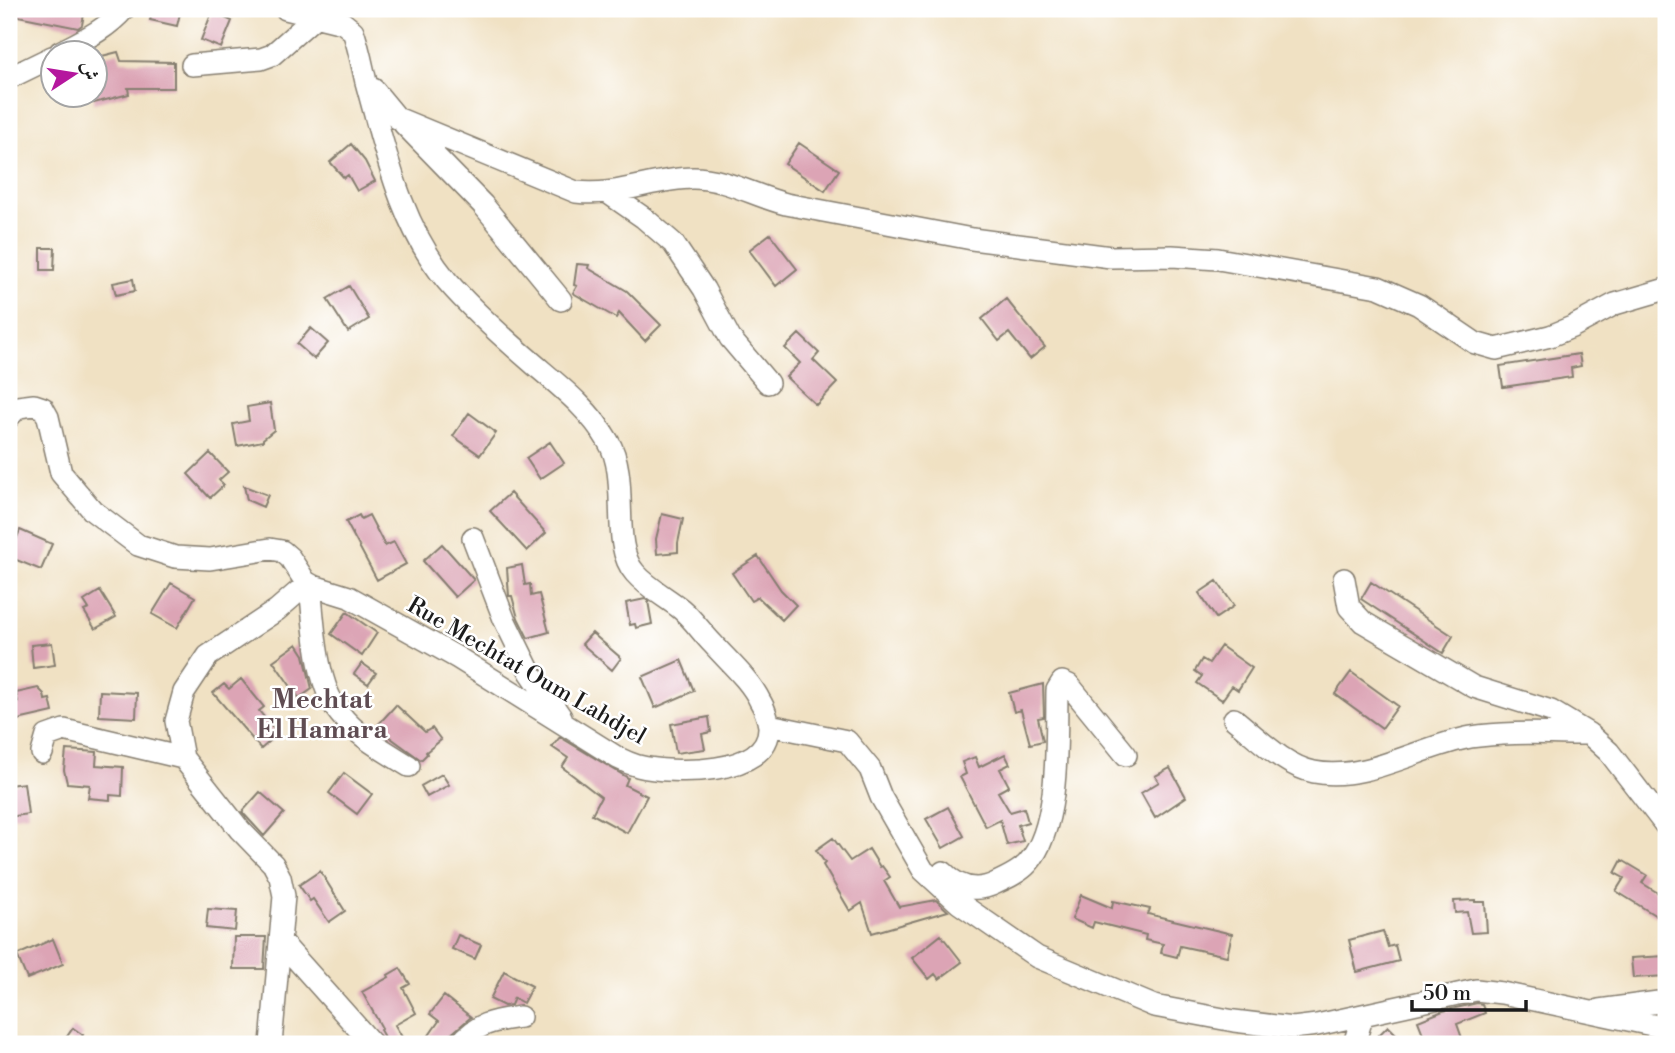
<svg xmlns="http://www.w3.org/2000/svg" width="1675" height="1053" font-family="'Libre Bodoni',Amiri,serif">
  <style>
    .building { fill: #dca4b5 }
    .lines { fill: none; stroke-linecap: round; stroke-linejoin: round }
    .minor-casing { stroke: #867e70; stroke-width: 24 }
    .minor { stroke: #fff; stroke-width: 21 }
    .labels { text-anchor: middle; stroke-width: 5; stroke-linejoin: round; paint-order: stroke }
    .street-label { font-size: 23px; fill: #1c1c1c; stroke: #fff }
    .quarter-label { font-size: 26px; font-weight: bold; fill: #5f4c52; stroke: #fff }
  </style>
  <rect width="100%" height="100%" fill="#fff"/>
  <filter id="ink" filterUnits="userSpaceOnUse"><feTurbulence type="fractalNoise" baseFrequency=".0143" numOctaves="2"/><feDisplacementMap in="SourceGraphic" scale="14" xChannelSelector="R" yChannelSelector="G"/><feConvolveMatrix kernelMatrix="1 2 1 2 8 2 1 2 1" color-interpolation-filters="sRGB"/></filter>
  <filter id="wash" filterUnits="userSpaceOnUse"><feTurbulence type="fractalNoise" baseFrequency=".00686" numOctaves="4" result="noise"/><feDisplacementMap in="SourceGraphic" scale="28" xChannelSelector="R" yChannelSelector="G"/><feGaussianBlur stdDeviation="1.57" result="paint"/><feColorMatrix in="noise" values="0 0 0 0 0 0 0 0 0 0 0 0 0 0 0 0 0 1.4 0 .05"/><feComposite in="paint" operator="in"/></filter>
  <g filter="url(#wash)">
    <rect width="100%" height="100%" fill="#f0e1c3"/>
    <g id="blocks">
      <path class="building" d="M14,9H85L82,25L78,28L13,15Z
        M153,9H181L177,26L150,20Z
        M212,12L232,21L221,48L201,40Z
        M118,52L121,61L174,62V88H128L129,94L94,103V58Z
        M799,143L839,170L825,191L785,164Z
        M351,144L365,161L375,181L357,191L348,175L344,178L330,162Z
        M770,234L797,269L776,286L749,250Z
        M41,248H55L54,270H41Z
        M577,264L589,265L588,268L627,291L661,325L645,341L619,313L616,318L573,293L577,286L574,285Z
        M133,279L135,291L116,295L113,283Z
        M349,286L369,319L348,332L327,299Z
        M1006,299L1045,347L1030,359L1009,333L999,341L982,319Z
        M311,328L328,343L314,359L297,344Z
        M799,334L819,353L813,360L837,383L816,405L786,377L800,363L785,348Z
        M1579,354L1581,366L1571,368L1572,377L1503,387L1500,366Z
        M270,403L274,430L263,439V441L237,446L233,424L249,421L247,407Z
        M469,413L496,433L480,455L453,436Z
        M550,442L564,463L540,479L526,458Z
        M210,453L228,472L219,480L224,485L210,498L188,474Z
        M244,486L268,495L263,507L247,500Z
        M510,493L546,533L527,551L490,511Z
        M662,514L683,519L678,543V552L657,554L656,539Z
        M359,515L361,519L369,515L385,546L394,542L406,564L377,580L346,522Z
        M20,530L52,544L41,570L9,557Z
        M442,544L474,580L455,597L423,561Z
        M758,556L781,590L796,605L782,620L758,597L751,601L732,573Z
        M522,565L525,585L530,584L531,596L539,594L549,632L528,638L518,618L512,596H509L507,568Z
        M1217,581L1234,606L1216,618L1199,593Z
        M1371,582L1453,636L1443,653L1361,599Z
        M171,583L195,597L177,628L152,614Z
        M100,591L116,617L95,629L84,611L89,609L84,601Z
        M645,599L648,601L652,624L636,628L635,624L630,625L626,603Z
        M347,612L377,633L362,656L331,634Z
        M592,633L621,658L612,670L582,644Z
        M52,643L55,665L33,668L31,645Z
        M297,644L304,655L312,689L299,698L273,661Z
        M1221,646L1252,668L1238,690L1232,686L1222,700L1197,683L1202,676L1195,671L1202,659L1209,663Z
        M681,660L694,691L655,708L642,677Z
        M362,663L376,673L368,684L354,674Z
        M1351,672L1398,706L1382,728L1335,694Z
        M241,679L264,707L259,711L278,734L261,749L213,693L224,684L229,689Z
        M1043,684L1044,717L1038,718L1043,741L1030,744L1021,710L1014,712L1009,693Z
        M38,688L44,694L45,700L50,699L53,712L9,722V704L18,702L16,693Z
        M100,691L137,693L136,718L99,716Z
        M396,705L425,732L432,728L441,740L426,752L427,754L421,760L376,727Z
        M709,717L711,732L702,734L705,749L676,753L671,724Z
        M560,737L628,778L625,785L647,796L627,833L592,814L601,797L562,767L568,758L552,747Z
        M66,750L97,752L96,765L123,767L122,796L110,795V800L88,798L90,785L67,783L64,770Z
        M1005,754L1010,764L1000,769L1009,786L998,792L1010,812L1024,808L1028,822L1018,825L1023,841L1007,845L1000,820L986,827L960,777L966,774L962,762L975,757L979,767Z
        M1170,768L1186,797L1155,818L1141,793L1159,782L1155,776Z
        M344,773L372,794L357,814L329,793Z
        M442,774L449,785L427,797L421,786Z
        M24,783L28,814L9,817V785Z
        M260,792L284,813L264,836L242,812Z
        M948,807L964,836L943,848L926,819Z
        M833,838L850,861L869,849L880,867L882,866L890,877L884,881L899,907L936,900L948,911L872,933L862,903L850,911L823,865L825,863L816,850Z
        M1622,860L1647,875L1642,883L1666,898V922L1616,891L1624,878L1615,873Z
        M320,871L345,911L329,922L313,899L310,901L299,885Z
        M1081,895L1112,908L1113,901L1150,909L1148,914L1232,934L1227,956L1180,946L1177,957L1161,953L1163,944L1145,940L1146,935L1094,922L1092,928L1072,919Z
        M1475,900V902H1485L1487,932L1471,933L1467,912L1455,913L1454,901Z
        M208,909L237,911L235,931L206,928Z
        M1383,931L1388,947L1395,945L1399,961L1357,972L1349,940Z
        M458,935L481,945L475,959L452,949Z
        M941,935L962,962L939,979L935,974L929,979L912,958Z
        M234,937H266L264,969H233Z
        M53,939L63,964L27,979L17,955Z
        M1666,956V976L1633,978L1631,958Z
        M400,968L410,984L403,988L416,1013L395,1025L406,1044H388L380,1030L382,1028L362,992L389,977L388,975Z
        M504,971L532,986L523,1003L514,998L511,1005L504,1006L490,999Z
        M444,996L471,1017L450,1035L447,1044H423L439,1021L430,1014Z
        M1477,1003L1482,1004L1485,1013L1457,1024L1463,1041L1455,1044H1427L1418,1021L1443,1011Z
        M1388,1026L1406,1044H1370Z
        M73,1028L83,1035L76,1044L66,1038Z"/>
    </g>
  </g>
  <g filter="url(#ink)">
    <use href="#blocks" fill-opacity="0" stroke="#867e70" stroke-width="2"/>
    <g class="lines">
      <defs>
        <path id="minor" d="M60,52C83,40 107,29 124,9
          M192,65L261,59L272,55L316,16
          M9,78L52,57
          M373,89L397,118L576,192C619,197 654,178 693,178C726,178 754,196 786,204L972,239L1111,257L1172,256L1218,259L1378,287L1419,305L1475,343L1496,349L1550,336L1572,327L1615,304L1666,289
          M404,124L483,205L561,300
          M608,193L644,218L673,243L704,289L730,338L768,383
          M9,417L18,407L34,405L43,408L48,417L61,473L93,511L138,545L175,557L210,559L270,549L282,551L290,558L307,584
          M473,538L504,619L530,672L561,717
          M1344,579L1349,607L1363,622L1474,687L1551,711L1589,734
          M310,584C314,622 315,683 340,714C357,736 385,751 409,766
          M1234,719C1258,738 1284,766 1314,772C1367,782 1420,746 1471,737C1509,731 1550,734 1589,734L1609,752L1666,826
          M769,725L847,741L870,769L881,797L923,870L959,903L1037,957L1154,1006L1234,1021L1293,1028L1317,1025L1476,990L1502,993L1666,1028
          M42,753L47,736L64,730L183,758
          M943,872C958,888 976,893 996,883C1007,878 1020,872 1028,863C1061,826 1056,737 1057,690L1062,682L1069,685L1126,755
          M282,943L372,1044
          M1599,1010L1666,1001
          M271,1044L284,896L280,877L273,864L240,830L183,758L176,721L184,692L208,656L277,610L307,584L349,597L458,658L618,758C624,761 631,764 638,766C670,774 771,777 769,726C768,719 764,707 760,701C750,680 729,662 713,644C702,633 693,619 681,609C666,597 648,588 635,573C609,544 631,478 608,441C590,410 562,388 535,365C507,341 471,309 447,281C401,226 385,150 366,82C362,65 359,48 353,31L343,23L286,9
          M460,1044C479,1022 493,1021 520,1017
          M1354,1044L1363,1015"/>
      </defs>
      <use href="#minor" class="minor-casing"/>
      <use href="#minor" class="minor"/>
    </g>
  </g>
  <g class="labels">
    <g class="street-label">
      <text transform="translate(527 670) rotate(30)" y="8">Rue Mechtat Oum Lahdjel</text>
    </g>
    <g class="quarter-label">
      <text x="322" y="708">Mechtat<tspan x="322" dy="30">El Hamara</tspan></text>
    </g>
  </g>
  <rect width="1675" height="1053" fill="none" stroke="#fff" stroke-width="35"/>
  <g transform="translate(74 74) rotate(78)"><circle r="33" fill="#ffffff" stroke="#a4a4a4" stroke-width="2"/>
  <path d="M0-5L12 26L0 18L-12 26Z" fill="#b5179e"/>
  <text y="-10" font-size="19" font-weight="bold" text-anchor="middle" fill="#1c1c1c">ش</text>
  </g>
  <path d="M1412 1000v10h114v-10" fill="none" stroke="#1c1c1c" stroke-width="3.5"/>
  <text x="1423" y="1000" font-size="21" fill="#1c1c1c" stroke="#ffffff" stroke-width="5" paint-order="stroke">50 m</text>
</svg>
